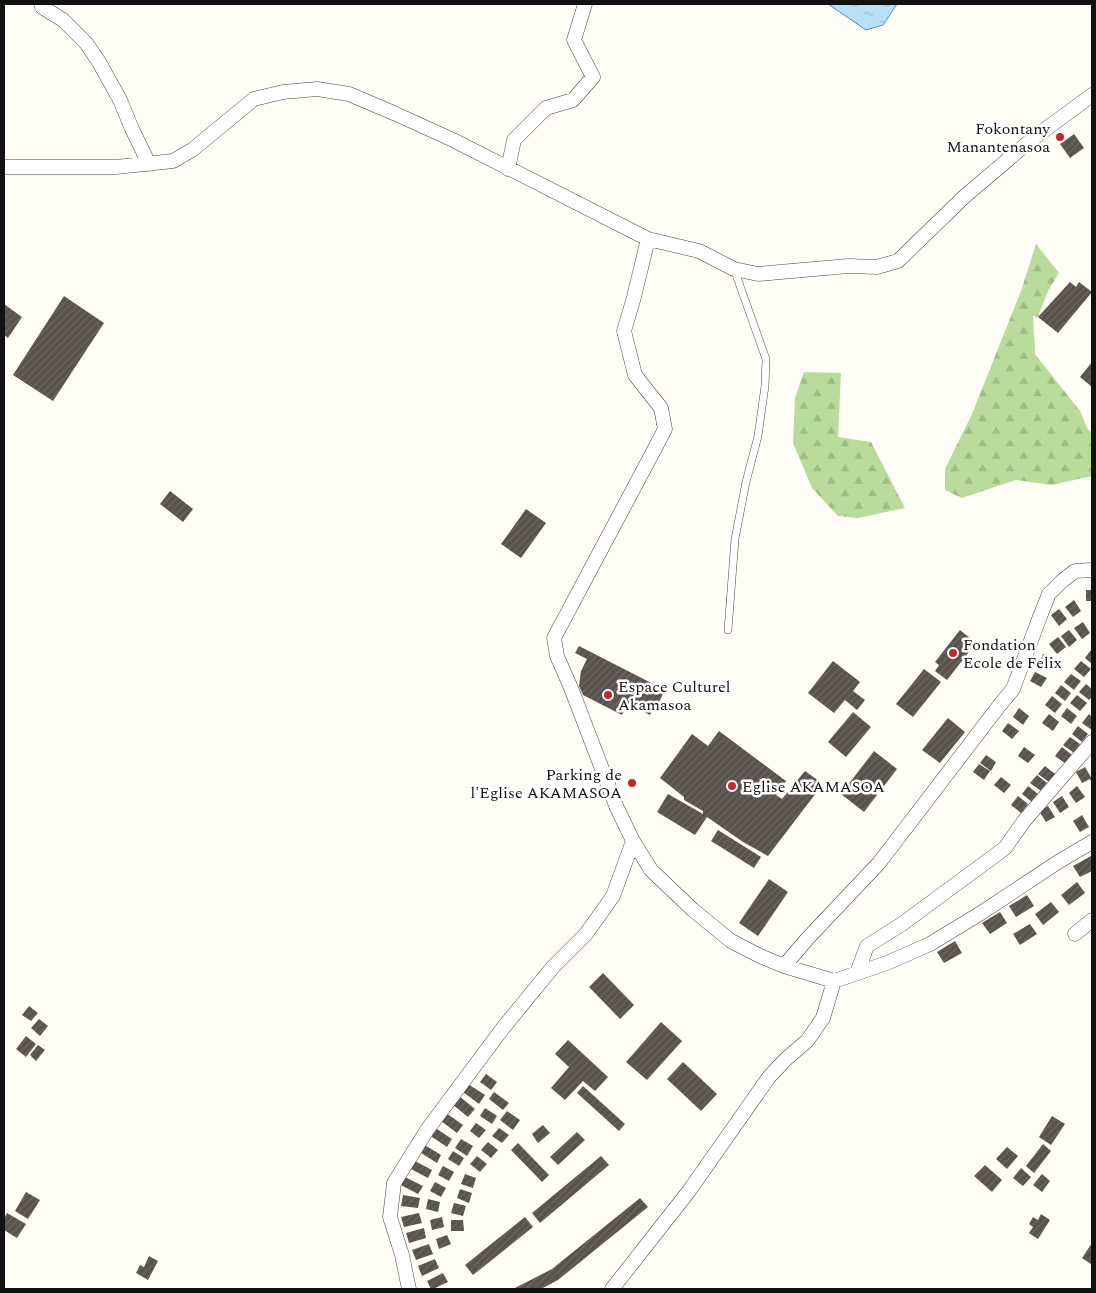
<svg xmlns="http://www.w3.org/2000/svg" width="1096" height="1293" font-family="Spectral,serif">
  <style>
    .forest { fill: url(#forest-firs) }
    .water { fill: url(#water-ripples); stroke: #3f96cf }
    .building { fill: url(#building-hatch) }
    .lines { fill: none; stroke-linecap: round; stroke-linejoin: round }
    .service-casing { stroke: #444; stroke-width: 8 }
    .minor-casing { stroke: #444; stroke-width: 15 }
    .service { stroke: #fff; stroke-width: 7 }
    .minor { stroke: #fff; stroke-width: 14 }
    .poi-dot { fill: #c4262e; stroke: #fff; stroke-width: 2 }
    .labels { text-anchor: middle; stroke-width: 5; stroke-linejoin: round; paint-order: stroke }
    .poi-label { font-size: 16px; fill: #111; stroke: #fff; text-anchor: start }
  </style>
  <defs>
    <pattern id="forest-firs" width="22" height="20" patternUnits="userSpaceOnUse" patternTransform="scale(1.25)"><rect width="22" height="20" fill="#b9dc9c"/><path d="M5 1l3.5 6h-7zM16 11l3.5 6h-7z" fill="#9ebc85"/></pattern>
    <pattern id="water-ripples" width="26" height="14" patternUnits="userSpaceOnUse" patternTransform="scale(1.25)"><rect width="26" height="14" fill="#b9e0f7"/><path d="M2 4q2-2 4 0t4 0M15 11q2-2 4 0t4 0" fill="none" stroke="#9ebfd3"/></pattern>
    <pattern id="building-hatch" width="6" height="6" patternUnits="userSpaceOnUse" patternTransform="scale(1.25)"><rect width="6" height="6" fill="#5a524d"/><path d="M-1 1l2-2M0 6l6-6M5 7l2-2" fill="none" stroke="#6d6662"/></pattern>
  </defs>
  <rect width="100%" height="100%" fill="#fffdf5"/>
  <path class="forest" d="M1036,244L1059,273L1048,291L1038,317L1033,316L1035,354L1080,411L1088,430L1092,431V476L1052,485L1016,480L962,498L945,490V469L972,414L1021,291Z
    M804,372L841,373L838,437L871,442L905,508L858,518L838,516L812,488L793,443L795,398Z"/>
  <path class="water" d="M828,4H897L883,25L866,30Z"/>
  <path class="building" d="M1074,134L1084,148L1070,158L1060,144Z
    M1070,282L1076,287L1079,282L1092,292L1058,333L1038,317Z
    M64,296L104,323L53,401L13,375Z
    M4,304L22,317L8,338L4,335Z
    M1092,362V387L1080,377Z
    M170,491L193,509L183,522L160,504Z
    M526,509L546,523L521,558L501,544Z
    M1086,590H1092V601H1086Z
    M1074,600L1081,611L1073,617L1065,607Z
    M1059,609L1067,619L1059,626L1051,615Z
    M1083,622L1090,633L1082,639L1074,628Z
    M960,630L976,643L947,680L935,671L939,665L935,662Z
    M1069,630L1077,640L1069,647L1061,636Z
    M1058,637L1066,647L1057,654L1049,644Z
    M579,646L665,690L657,706L655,705L650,715L636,708L634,712L626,708L622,715L583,695L579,686L581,671L587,659L575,653Z
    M1091,650L1092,651V664L1085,658Z
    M1043,654L1055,660L1051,669L1039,664Z
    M833,661L860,682L853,691L865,700L857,710L845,700L834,713L808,693Z
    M1081,661L1091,669L1084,677L1074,669Z
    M924,669L941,682L913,717L896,704Z
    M1035,672L1047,678L1041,687L1030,681Z
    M1071,674L1081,681L1074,690L1064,682Z
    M1086,684L1092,689V697L1089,700L1079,692Z
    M1061,685L1071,693L1065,701L1055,693Z
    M1077,695L1087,703L1080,711L1070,703Z
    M1052,696L1062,704L1055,713L1045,705Z
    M1019,708L1029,716L1023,725L1013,717Z
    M1067,708L1077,716L1071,724L1061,716Z
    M853,712L871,727L846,757L828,742Z
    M1049,714L1059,722L1053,731L1042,723Z
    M1089,714L1092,717V730L1082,723Z
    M948,718L965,732L940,763L922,750Z
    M1008,723L1019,731L1012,739L1002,731Z
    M1078,726L1088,734L1082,742L1072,734Z
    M719,731L786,781L776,795L782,799L805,771L823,784L768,856L743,842L707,817L695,835L657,812L668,794L703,814V811L684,800V797L660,778L692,734L708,746Z
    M1070,737L1080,744L1074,753L1063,745Z
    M1024,747L1035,755L1028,763L1018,756Z
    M1062,747L1072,755L1066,764L1055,756Z
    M874,751L897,769L864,812L841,794Z
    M986,755L996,762L991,771L980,763Z
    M979,764L990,771L984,780L973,772Z
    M1045,766L1055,774L1049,782L1038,774Z
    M1085,767L1092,779V783L1090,779L1082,783L1076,772Z
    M1037,775L1047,783L1041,791L1030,783Z
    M1001,777L1011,785L1004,793L994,785Z
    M1028,786L1038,794L1032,802L1022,794Z
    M1077,786L1085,797L1076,803L1069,793Z
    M1018,796L1028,804L1021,813L1011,805Z
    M1062,796L1069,807L1060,813L1053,802Z
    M1048,806L1055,817L1046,822L1039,811Z
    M1082,815L1089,827L1080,832L1073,821Z
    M718,830L761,857L754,868L711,841Z
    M1091,856L1092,871L1080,877L1073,866Z
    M769,879L788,892L758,936L739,923Z
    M1077,882L1085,893L1069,905L1061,895Z
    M1027,895L1034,906L1016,917L1009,906Z
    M1051,902L1059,912L1043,925L1035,914Z
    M1000,912L1007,923L990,934L982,923Z
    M1030,924L1037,934L1020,945L1013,934Z
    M955,941L962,953L944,963L937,952Z
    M603,973L634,1005L620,1019L589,987Z
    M29,1006L38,1013L31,1021L22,1015Z
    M39,1019L48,1026L40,1036L31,1028Z
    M661,1022L682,1041L647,1080L626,1062Z
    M26,1036L36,1044L26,1057L16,1049Z
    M568,1040L608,1077L595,1091L583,1081L565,1100L551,1088L569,1067L555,1054Z
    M38,1045L45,1050L36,1061L30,1055Z
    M683,1062L717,1094L701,1111L667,1079Z
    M486,1074L497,1082L491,1090L480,1082Z
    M468,1084L485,1095L479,1104L463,1092Z
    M583,1086L625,1124L619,1131L577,1093Z
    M494,1092L509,1103L503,1110L489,1099Z
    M459,1096L475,1109L468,1117L452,1104Z
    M485,1108L497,1116L492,1124L480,1116Z
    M507,1111L520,1120L513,1130L500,1120Z
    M446,1113L463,1125L457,1133L441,1121Z
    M1052,1116L1065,1124L1051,1145L1039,1137Z
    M476,1123L486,1130L479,1138L470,1131Z
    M543,1125L550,1133L538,1143L532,1134Z
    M434,1127L452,1139L447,1147L429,1135Z
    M499,1128L509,1135L502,1143L492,1136Z
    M577,1132L585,1140L558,1165L550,1157Z
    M461,1139L473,1146L467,1156L455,1148Z
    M488,1142L498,1150L491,1158L481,1150Z
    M518,1143L549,1175L542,1182L511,1150Z
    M423,1144L441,1155L437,1163L418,1151Z
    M1043,1144L1051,1151L1034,1173L1026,1166Z
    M1007,1147L1018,1156L1007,1169L996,1159Z
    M453,1151L464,1158L459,1166L448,1159Z
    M477,1156L487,1164L480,1172L470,1164Z
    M601,1156L609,1165L540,1223L532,1213Z
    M413,1160L432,1170L428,1178L409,1168Z
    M985,1165L1002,1180L992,1192L974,1176Z
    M443,1166L454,1172L449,1181L438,1175Z
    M1021,1168L1031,1177L1023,1186L1013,1178Z
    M465,1174L476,1178L473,1188L461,1184Z
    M1042,1174L1050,1181L1042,1192L1033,1185Z
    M403,1176L423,1186L418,1194L399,1184Z
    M435,1182L446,1188L441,1197L430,1191Z
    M460,1189L472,1193L469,1203L457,1198Z
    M26,1192L40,1200L28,1219L15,1211Z
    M403,1195L420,1198L418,1208L401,1206Z
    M640,1198L648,1207L558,1280L541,1289H513L552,1269Z
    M428,1199L440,1202L438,1212L426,1209Z
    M454,1203L466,1206L463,1216L451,1213Z
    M7,1213L26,1224L17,1238L4,1230V1218Z
    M419,1213L422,1223L404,1227L401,1217Z
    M1041,1214L1050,1220L1038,1239L1029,1233L1033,1227L1029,1224L1033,1217L1038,1220Z
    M442,1217L444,1227L432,1230L430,1220Z
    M525,1217L533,1227L473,1275L465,1265Z
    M451,1220H463L464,1231H451Z
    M424,1228L426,1238L409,1243L406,1233Z
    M447,1235L451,1244L439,1249L436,1239Z
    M1092,1243V1263L1091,1264L1082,1258Z
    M429,1244L433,1254L416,1260L412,1250Z
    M149,1256L158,1261L148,1280L136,1273L140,1265L144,1267Z
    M435,1259L439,1268L422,1276L418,1266Z
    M443,1273L448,1282L433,1289H431L427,1281Z"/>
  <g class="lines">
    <defs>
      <path id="service" d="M728,630L735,539L746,482L758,436L765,386L766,359L734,269"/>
      <path id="minor" d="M41,4L42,7L63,20L86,43L99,62L120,100L132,129L149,164
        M4,167H116L173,161L192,150L254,99L283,92L317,89L349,94L396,114L453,140L648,239L699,251L734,269L758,274L848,266L877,267L898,261L964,197L1031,140L1092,95
        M508,169L514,140L546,108L573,100L593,77L574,40L585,4
        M648,239L634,297L624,331L635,375L661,408L665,429L653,452L554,638L557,656L571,688L617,808L633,841L651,870L693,910L731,941L760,956L784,966L834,981L887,963L930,944L981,913L1058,862L1092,842
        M1075,934L1092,920
        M784,966L808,938L879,863L999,706L1013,689L1039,619L1049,594L1062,581L1075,571L1092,570
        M857,973L867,946L902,924L1005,848L1024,821L1092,742
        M409,1289L402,1255L390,1217L394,1183L427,1130L503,1028L553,967L586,934L613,896L633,841
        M612,1289L689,1191L769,1077L786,1059L807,1041L823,1018L834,981"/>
    </defs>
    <use href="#service" class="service-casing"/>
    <use href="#minor" class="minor-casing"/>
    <use href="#service" class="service"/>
    <use href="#minor" class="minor"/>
  </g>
  <g class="poi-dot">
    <circle cx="1060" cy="137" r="5"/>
    <circle cx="953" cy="653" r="5"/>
    <circle cx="608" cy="695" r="5"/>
    <circle cx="632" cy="783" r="5"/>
    <circle cx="732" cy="786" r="5"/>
  </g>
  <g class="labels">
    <g class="poi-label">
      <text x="1050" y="134" text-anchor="end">Fokontany<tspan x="1050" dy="18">Manantenasoa</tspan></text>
      <text x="963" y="650">Fondation<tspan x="963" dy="18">Ecole de Felix</tspan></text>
      <text x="618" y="692">Espace Culturel<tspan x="618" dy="18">Akamasoa</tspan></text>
      <text x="622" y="780" text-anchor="end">Parking de<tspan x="622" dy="18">l'Eglise AKAMASOA</tspan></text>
      <text x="742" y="792">Eglise AKAMASOA</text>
    </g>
  </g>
  <rect width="1096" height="1293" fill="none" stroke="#111111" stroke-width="10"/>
</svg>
